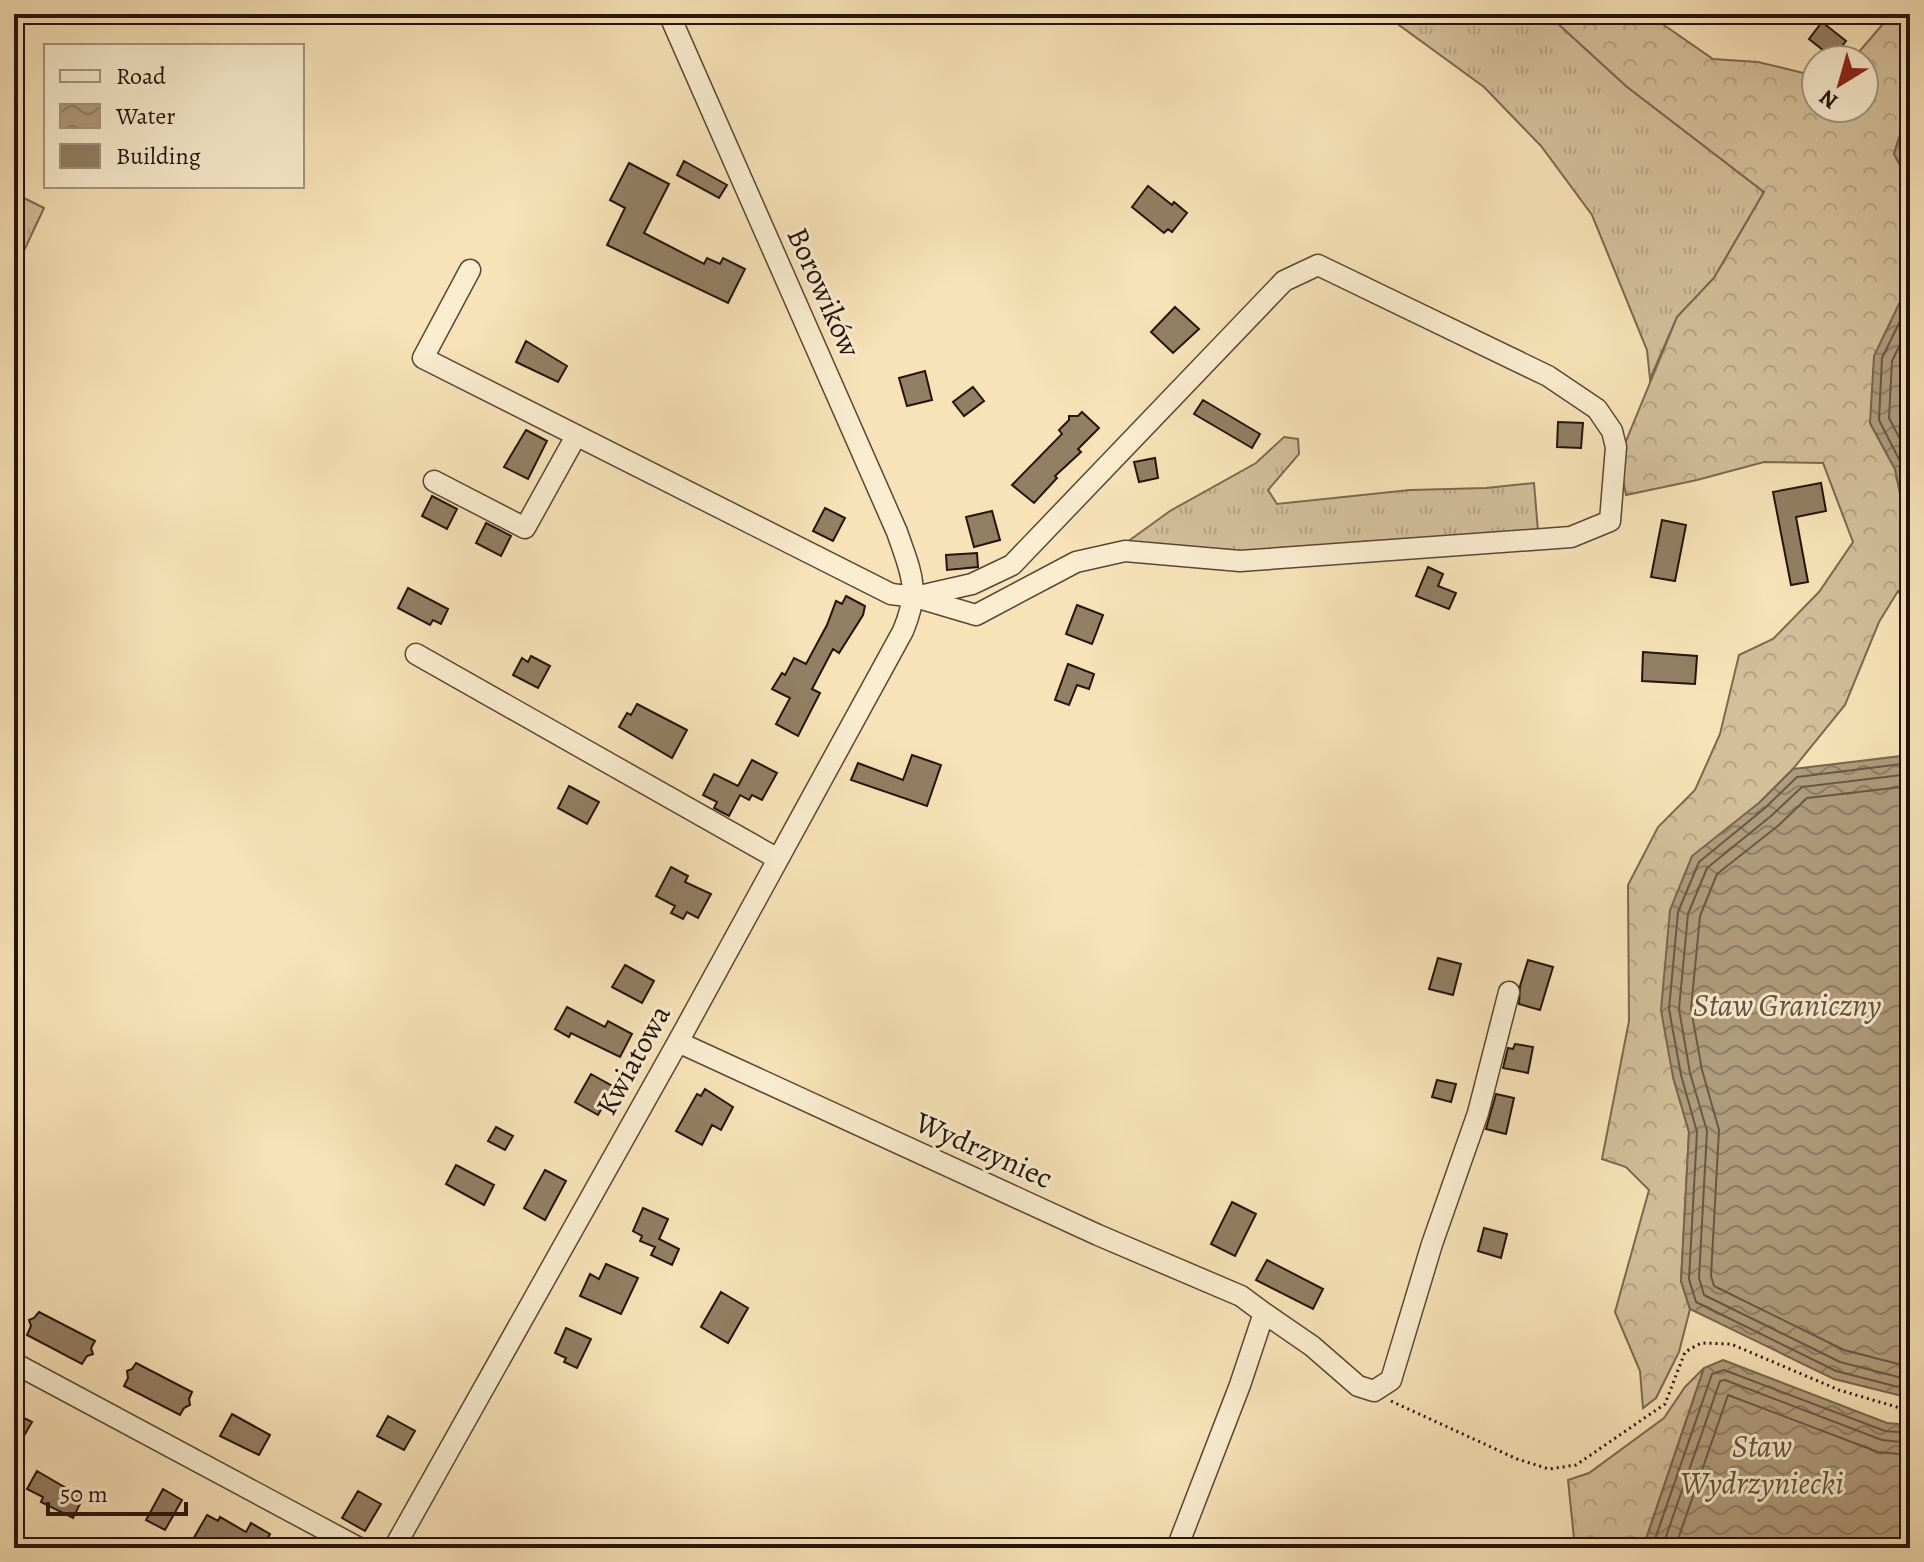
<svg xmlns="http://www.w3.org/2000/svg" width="1924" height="1562" font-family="Alegreya,serif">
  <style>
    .grass { fill: url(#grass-tufts); stroke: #7c6852; stroke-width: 2 }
    .forest { fill: url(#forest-crowns); stroke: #7c6852; stroke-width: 2 }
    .water { fill: url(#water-waves); stroke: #79654f; stroke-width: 2 }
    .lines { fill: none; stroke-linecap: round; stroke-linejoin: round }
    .shore { stroke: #6b5744; stroke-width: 2 }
    .building { fill: #937f64; stroke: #26120b; stroke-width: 2 }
    .minor-casing { stroke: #5a4636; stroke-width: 23 }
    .path { stroke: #26120b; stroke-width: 3; stroke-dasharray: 2 4; stroke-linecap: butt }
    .minor { stroke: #faedd0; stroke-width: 20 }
    .labels { text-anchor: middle; stroke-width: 6; stroke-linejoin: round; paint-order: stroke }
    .street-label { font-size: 30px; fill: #26120b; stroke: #faedd0 }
    .water-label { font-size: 32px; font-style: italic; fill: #64503e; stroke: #faedd0 }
  </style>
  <defs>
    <pattern id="grass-tufts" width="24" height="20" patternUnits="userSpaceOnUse" patternTransform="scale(2)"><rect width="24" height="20" fill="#d3bf9a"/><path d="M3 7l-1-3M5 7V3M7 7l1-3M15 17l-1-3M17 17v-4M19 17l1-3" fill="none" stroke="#b5a383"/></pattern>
    <pattern id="forest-crowns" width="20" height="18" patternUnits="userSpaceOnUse" patternTransform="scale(2)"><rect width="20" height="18" fill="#d3bf9a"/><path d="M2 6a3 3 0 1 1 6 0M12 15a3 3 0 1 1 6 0" fill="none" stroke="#b5a383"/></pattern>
    <pattern id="water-waves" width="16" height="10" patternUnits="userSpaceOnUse" patternTransform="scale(2)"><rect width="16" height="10" fill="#b09c7d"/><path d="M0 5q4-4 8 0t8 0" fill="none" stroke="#8f7e65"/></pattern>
  </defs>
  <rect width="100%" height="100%" fill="#f7e3b7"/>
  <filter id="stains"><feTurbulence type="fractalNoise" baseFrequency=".0025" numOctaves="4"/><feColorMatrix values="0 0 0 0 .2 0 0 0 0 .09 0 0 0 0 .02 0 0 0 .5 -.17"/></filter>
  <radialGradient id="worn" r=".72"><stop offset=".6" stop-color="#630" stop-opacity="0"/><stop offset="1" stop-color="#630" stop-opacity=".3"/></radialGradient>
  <path class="grass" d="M1393,14H1540L1554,20L1626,86L1764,192L1714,278L1677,317L1650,379L1647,350L1592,215L1541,146L1484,87L1388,17Z
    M14,193L44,208L14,272Z
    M1284,437L1298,439L1299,454L1268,490L1277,504L1410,490L1486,488L1534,483L1538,531L1240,556L1123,545L1170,511L1256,463Z"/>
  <path class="forest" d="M1540,14H1648L1713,59L1758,62L1816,76V108H1864V60H1852L1888,18L1893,14H1910V117L1903,125L1894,154L1910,184V281L1904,295L1870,423L1895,469L1910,540V609L1898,591L1879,622L1845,705L1793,769L1760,802L1673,1077L1689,1132L1681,1281L1690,1309L1679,1352L1656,1398L1643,1408L1640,1371L1615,1312L1649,1190L1626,1167L1602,1159L1629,1021L1628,885L1658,827L1695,790L1720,734L1739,655L1773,639L1819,592L1853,542L1823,463L1764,462L1697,480L1626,495L1619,458L1677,317L1714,278L1764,192L1626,86L1554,20Z
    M1704,1368L1643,1548H1575L1568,1480L1589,1473L1664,1418L1685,1387Z"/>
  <path class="water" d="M1910,118V184L1894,154L1903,125Z
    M1910,281V540L1895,469L1870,423L1874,356Z
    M1910,755V1398L1834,1379L1690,1309L1681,1281L1689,1132L1673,1077L1661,1010L1670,910L1692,856L1760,802L1793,769Z
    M1723,1360L1887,1423L1910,1425V1548H1643L1704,1368Z"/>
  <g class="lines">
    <path class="shore" d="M1910,301L1882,358L1879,420L1903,467L1910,502
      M1910,324L1892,361L1889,418L1910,458
      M1910,351L1904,364L1901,415L1910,433
      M1910,763L1797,777L1765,808L1699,862L1678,912L1669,1009L1681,1075L1697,1132L1689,1279L1696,1302L1836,1371L1910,1390
      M1910,774L1802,787L1771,816L1707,868L1688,914L1679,1009L1690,1073L1707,1131L1699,1278L1704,1295L1840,1362L1910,1380
      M1910,786L1807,798L1779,825L1717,874L1700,916L1691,1009L1702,1070L1719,1130L1711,1276L1714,1286L1844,1350L1910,1367
      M1652,1548L1712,1374L1724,1370L1885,1431L1910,1433
      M1662,1548L1720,1381L1725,1380L1882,1440L1910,1443
      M1675,1548L1728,1395L1878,1452L1910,1455"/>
  </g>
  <path class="building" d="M1822,22L1846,41L1833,58L1809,39Z
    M684,161L727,185L719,198L677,175Z
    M629,163L669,184L644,233L704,264L707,258L720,264L723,258L745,269L728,303L607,245L625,208L610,200Z
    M1148,186L1172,205L1174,202L1187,213L1172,232L1168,229L1164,233L1132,207Z
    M1175,307L1199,329L1173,353L1151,332Z
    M526,341L567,366L558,382L516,362Z
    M925,371L932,400L907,406L899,378Z
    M973,387L984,401L964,416L953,402Z
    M1203,400L1260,434L1252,448L1194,414Z
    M1082,412L1099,428L1078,449L1081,452L1055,476L1057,478L1034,503L1012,485L1062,434L1059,430L1069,420V416H1078Z
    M1558,422L1583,423L1581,448L1557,447Z
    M526,430L547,441L528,479L504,467Z
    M1155,458L1158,478L1139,482L1134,462Z
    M1821,483L1826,511L1796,517L1808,582L1791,585L1773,492Z
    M432,496L457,509L447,529L422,516Z
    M825,508L845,518L833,541L813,531Z
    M992,511L1000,540L974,547L966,517Z
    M1662,520L1686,525L1675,581L1651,577Z
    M486,523L511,536L501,556L476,543Z
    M977,553L978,567L947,570L946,555Z
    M1428,567L1443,574L1438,586L1456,593L1449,609L1416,596Z
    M408,588L448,609L441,624L433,620L430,625L398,608Z
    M846,596L865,606L863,615L839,653L833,649L812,689L820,693L798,736L776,724L790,698L772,689L782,673L785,675L794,658L806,664L827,625L836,601L842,604Z
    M1077,605L1103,615L1092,644L1066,634Z
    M1643,652L1697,656L1695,684L1642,681Z
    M531,656L550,666L538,688L513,675L522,658L528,662Z
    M1068,664L1094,674L1089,689L1077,685L1069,705L1055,700Z
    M637,704L687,730L672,758L619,727L627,713L631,715Z
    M912,755L941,765L927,806L851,780L858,763L903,780Z
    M752,760L777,773L762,800L752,795L749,800L740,795L729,816L714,808L717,802L703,795L714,774L738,786Z
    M569,786L599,802L587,824L558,808Z
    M671,867L688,876L685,882L711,894L698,918L687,912L683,919L671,913L675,906L656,896Z
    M1438,958L1461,964L1453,995L1429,989Z
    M1528,960L1553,967L1540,1010L1519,1004L1520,986Z
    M625,965L654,981L642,1003L612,987Z
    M567,1007L605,1027L608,1021L632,1034L620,1057L571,1033L569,1037L555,1029Z
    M1515,1044L1533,1047L1528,1073L1503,1068L1508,1048L1513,1049Z
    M591,1074L614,1087L598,1115L575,1102Z
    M1437,1080L1456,1084L1451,1102L1432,1097Z
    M705,1089L733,1107L721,1130L712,1125L702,1145L676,1131L697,1094L701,1096Z
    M1496,1094L1514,1098L1506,1134L1486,1129Z
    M496,1127L513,1136L505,1150L488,1141Z
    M456,1165L494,1185L484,1205L446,1184Z
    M545,1170L566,1181L545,1220L524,1208Z
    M1232,1202L1256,1214L1235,1256L1211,1244Z
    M643,1208L668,1219L659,1239L679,1249L672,1265L651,1255L655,1247L640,1241L642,1236L633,1231Z
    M1484,1228L1507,1234L1501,1258L1478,1251Z
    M1267,1260L1323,1289L1313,1309L1256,1280Z
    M606,1264L638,1278L621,1314L580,1296L590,1274L599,1279Z
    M721,1292L748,1308L728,1343L701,1327Z
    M39,1312L95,1341L91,1348L93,1354L87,1356L82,1364L27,1335L31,1326L29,1320L34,1318Z
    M566,1328L591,1339L577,1368L564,1362L566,1358L555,1353Z
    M136,1363L192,1392L189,1399L190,1405L184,1408L180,1415L124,1386L128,1378L127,1371L132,1369Z
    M14,1413L32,1422L14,1453Z
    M232,1414L270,1435L259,1455L220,1436Z
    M388,1416L415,1431L404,1450L377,1436Z
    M37,1471L83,1498L73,1518L41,1502L43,1497L27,1489Z
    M163,1489L182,1500L165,1530L146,1520Z
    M358,1491L381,1504L365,1531L342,1518Z
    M207,1515L218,1521L220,1517L246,1532L251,1523L270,1534L265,1543L274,1548H188Z"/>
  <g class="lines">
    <defs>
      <path id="minor" d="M1318,265L1548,376L1597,409L1612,431L1616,447L1610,521L1571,537L1240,561L1125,551L1076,562L976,615L915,597L972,584L1012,565L1284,281Z
        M470,270L423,358L891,594L915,597
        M434,481L525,528L576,436
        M416,654L778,859
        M678,1042L1098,1235L1241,1296L1264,1313L1240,1385L1177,1548
        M1264,1313L1312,1346L1358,1386L1374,1391L1391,1380L1432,1244L1478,1113L1509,992
        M14,1363L359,1548
        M394,1548L678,1042L903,631C921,589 911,573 897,532L669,14"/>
    </defs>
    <use href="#minor" class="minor-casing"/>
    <path class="path" d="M1391,1401L1517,1459L1549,1469L1576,1465L1665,1404L1685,1352L1701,1343L1731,1344L1839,1390L1910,1411"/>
    <use href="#minor" class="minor"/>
  </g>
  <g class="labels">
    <g class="street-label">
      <text transform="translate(824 292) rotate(66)" y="10">Borowików</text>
      <text transform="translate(633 1060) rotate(-61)" y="10">Kwiatowa</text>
      <text transform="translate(984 1150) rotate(24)" y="10">Wydrzyniec</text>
    </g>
    <g class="water-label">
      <text x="1787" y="1016">Staw Graniczny</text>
      <text x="1762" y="1457">Staw<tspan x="1762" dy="37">Wydrzyniecki</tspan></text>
    </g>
  </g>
  <rect width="1924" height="1562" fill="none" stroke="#f7e3b7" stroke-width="48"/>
  <rect x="16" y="16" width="1892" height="1530" fill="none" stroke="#26120b" stroke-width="4"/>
  <rect x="24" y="24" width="1876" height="1514" fill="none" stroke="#26120b" stroke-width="2"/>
  <rect x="44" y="44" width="260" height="144" fill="#faedd0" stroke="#a59581" stroke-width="2"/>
  <rect x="60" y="70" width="40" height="12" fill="#faedd0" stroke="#a59581" stroke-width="2"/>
  <text x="116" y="84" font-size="24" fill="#26120b">Road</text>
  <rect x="60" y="104" width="40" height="24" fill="url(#water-waves)" stroke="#a59581" stroke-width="2"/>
  <text x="116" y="124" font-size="24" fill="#26120b">Water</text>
  <rect x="60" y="144" width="40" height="24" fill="#937f64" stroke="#a59581" stroke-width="2"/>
  <text x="116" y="164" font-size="24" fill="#26120b">Building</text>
  <g transform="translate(1840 84) rotate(217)"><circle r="38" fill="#faedd0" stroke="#a59581" stroke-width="2"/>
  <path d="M0-6L14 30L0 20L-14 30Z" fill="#8f2418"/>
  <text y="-12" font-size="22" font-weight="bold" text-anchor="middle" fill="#26120b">N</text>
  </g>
  <path d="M48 1502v12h138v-12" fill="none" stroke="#26120b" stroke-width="4"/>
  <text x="60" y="1502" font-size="24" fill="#26120b" stroke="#faedd0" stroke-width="6" paint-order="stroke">50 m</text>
  <rect width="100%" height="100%" filter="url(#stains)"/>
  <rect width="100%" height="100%" fill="url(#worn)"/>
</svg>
